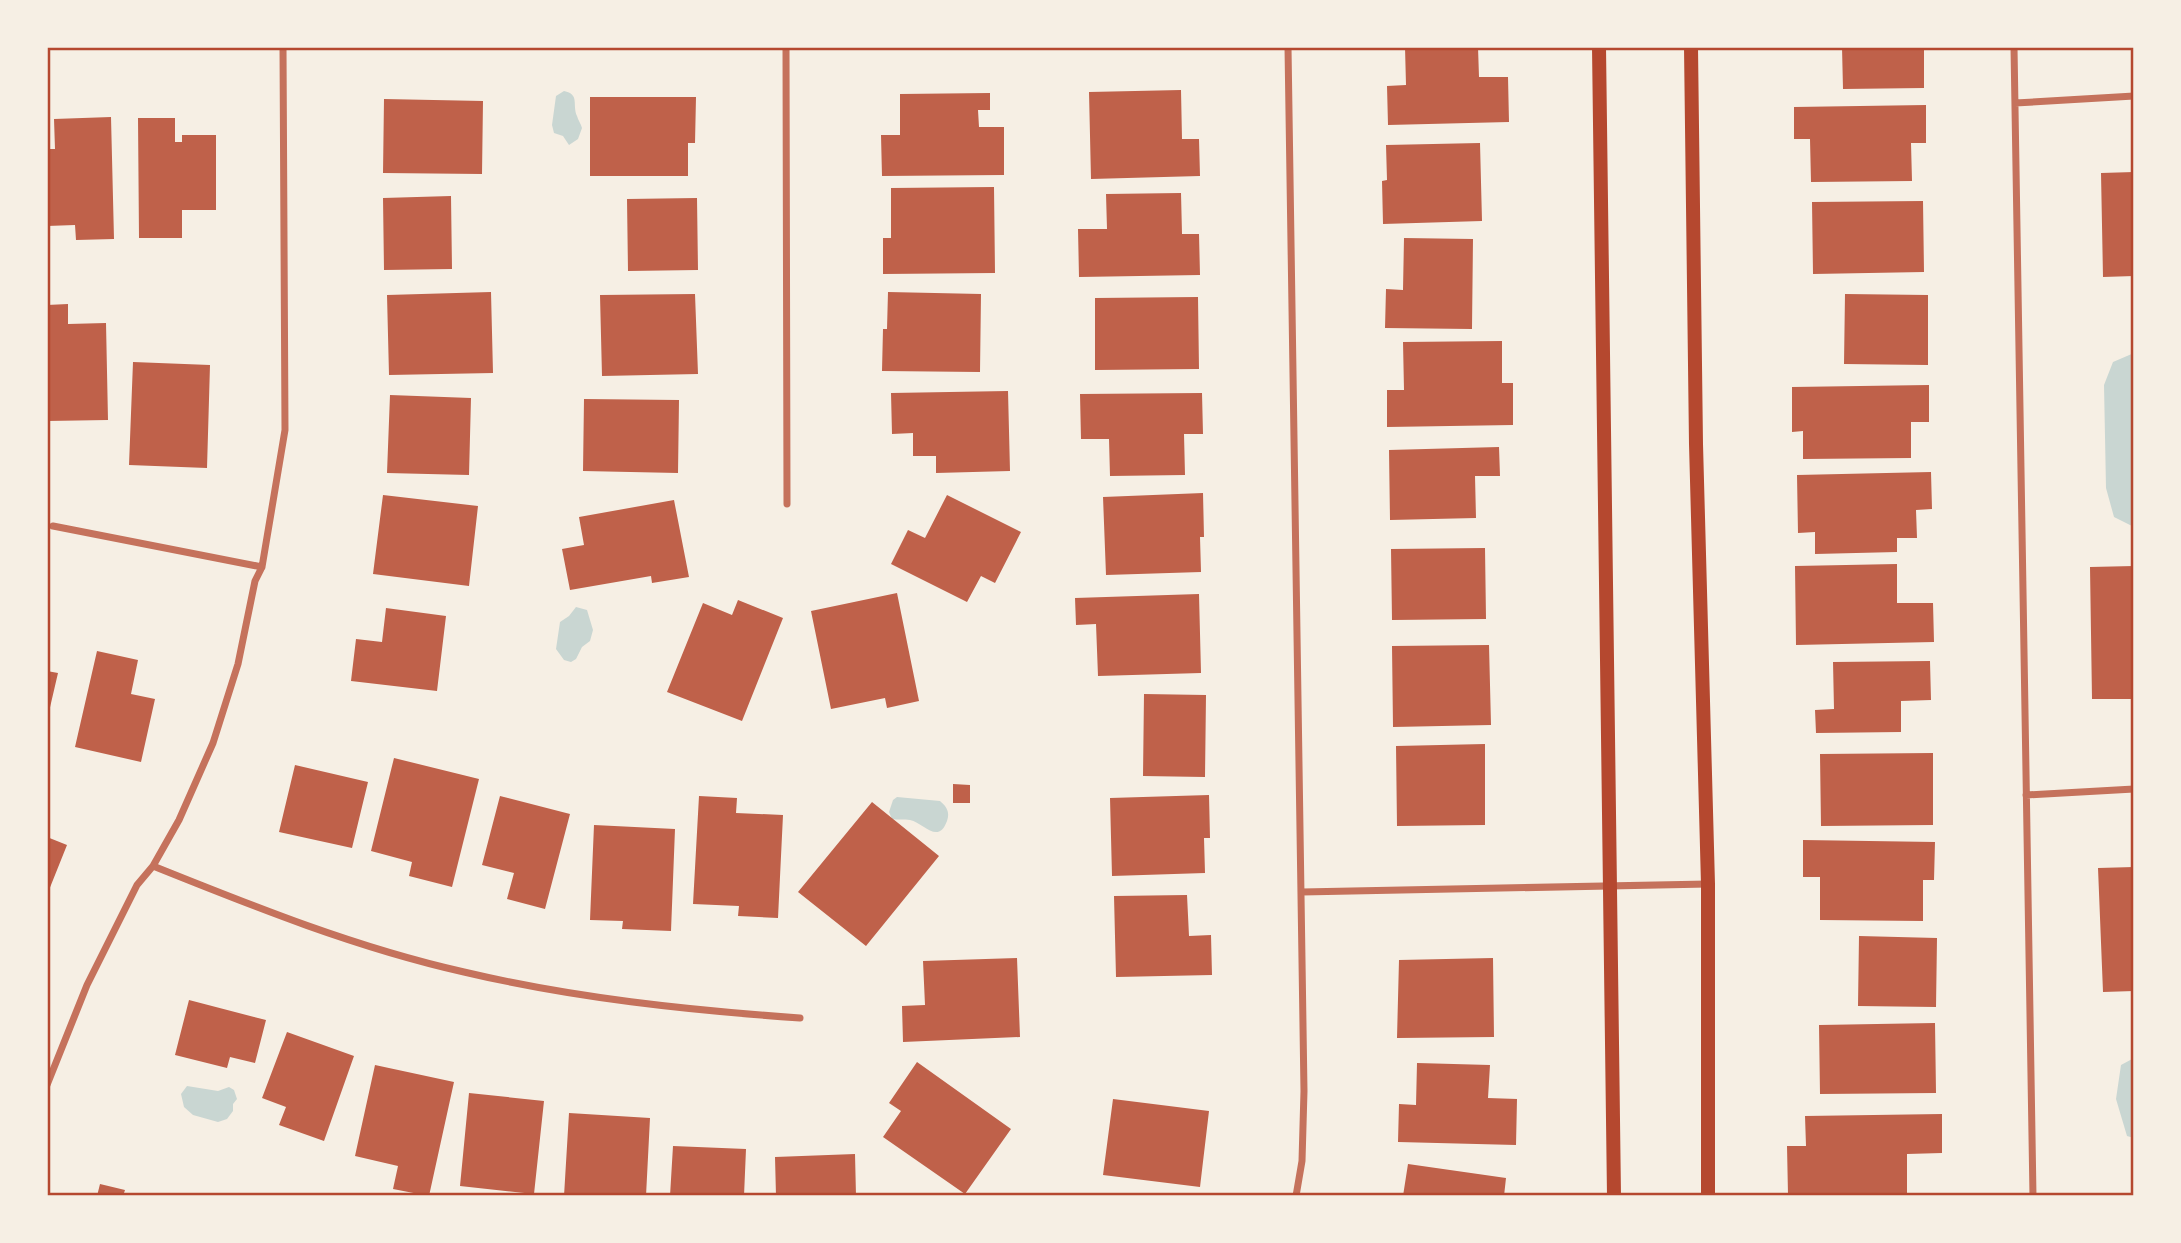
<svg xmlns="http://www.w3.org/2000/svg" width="2181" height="1243" font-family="'Varela Round',sans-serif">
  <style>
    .water { fill: #c9d6d2 }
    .building { fill: #bf614a }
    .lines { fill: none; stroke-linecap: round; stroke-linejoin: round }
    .minor { stroke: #c5725c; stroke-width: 7 }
    .secondary { stroke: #b5482f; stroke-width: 14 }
    .neatline { fill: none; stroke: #b5482f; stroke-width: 2.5 }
  </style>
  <rect width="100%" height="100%" fill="#f6efe4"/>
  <path class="water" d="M564,91C580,94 572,105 577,116C578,120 581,124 582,128L578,139L569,145L563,136L554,133L552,125L556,96Z
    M2134,353V527L2114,517L2106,488L2104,385L2113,362Z
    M576,607L587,610L593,630L590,641L582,647L576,659L571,662L564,660L556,649L560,622L569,616Z
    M897,797L940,801C947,807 950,812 947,821C938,845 924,823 910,820C904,819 898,820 892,819L889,812L893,800Z
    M2134,1058V1138L2127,1136L2116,1099L2121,1065Z
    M187,1086L218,1091L229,1087L234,1090L237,1099L233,1104V1111L227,1119L218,1122L193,1115L184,1107L181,1094Z"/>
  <path class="building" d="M1405,47H1478L1479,77H1508L1509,122L1388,125L1387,86L1406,85Z
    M1842,47H1924V88L1843,89Z
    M1181,90L1182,139H1199L1200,176L1091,179L1089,92Z
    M990,93V110H978L979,127H1004V175L882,176L881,135H900V94Z
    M590,97H696L695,143H688V176H590Z
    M384,99L483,101L482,174L383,173Z
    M1926,105V143H1911L1912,181L1811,182L1810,139H1794V107Z
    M111,117L114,239L76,240L75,225L47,226V149H55L54,119Z
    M138,118H175V142H182V135H216V210H182V238H139Z
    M1480,143L1482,221L1383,224L1382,181L1387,180L1386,145Z
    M2134,172V276L2103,277L2101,173Z
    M994,187L995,273L883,274V238H891V188Z
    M1181,193L1182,234H1199L1200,275L1079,277L1078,229H1107L1106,194Z
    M451,196L452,269L384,270L383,198Z
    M697,198L698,270L628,271L627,199Z
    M1923,201L1924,272L1813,274L1812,202Z
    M1404,238L1473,239L1472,329L1385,328L1386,289L1403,290Z
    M491,292L493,373L389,375L387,295Z
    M888,292L981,294L980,372L882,371L883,329H887Z
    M695,294L698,374L602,376L600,295Z
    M1845,294L1928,295V365L1844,364Z
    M1198,297L1199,369L1095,370V298Z
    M68,304V324L106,323L108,420L47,421V305Z
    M1502,341V383H1513V425L1387,427V390H1404L1403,342Z
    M133,362L210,365L207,468L129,465Z
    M1929,385V422H1911V458L1803,459V431L1792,432V387Z
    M1008,391L1010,471L936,473V456H913V433L892,434L891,393Z
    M1202,393L1203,434H1184L1185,475L1110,476L1109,439H1081L1080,394Z
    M390,395L471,398L469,475L387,473Z
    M584,399L679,400L678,473L583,471Z
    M1499,447L1500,476H1475L1476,518L1390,520L1389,450Z
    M1931,472L1932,509L1916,510L1917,538H1897V552L1815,554V532L1798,533L1797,475Z
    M1203,493L1204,537H1200L1201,572L1106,575L1103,497Z
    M383,495L478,506L469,586L373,574Z
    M947,495L1021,532L995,583L981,576L967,602L891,564L908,530L925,538Z
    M674,500L689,577L652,583L651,576L570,590L562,549L584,545L579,517Z
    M1485,548L1486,619L1392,620L1391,549Z
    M1897,564V603H1933L1934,642L1796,645L1795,566Z
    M2134,566V699H2092L2090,567Z
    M897,593L919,701L887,708L885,698L831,709L811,611Z
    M1199,594L1201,673L1098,676L1096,624L1076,625L1075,598Z
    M738,600L783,618L742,721L667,692L703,603L732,615Z
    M386,608L446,616L437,691L351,681L356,639L382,642Z
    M1489,645L1491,725L1393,727L1392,646Z
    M97,651L138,660L131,694L155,699L141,762L75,747Z
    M1930,661L1931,700L1901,701V732L1816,733L1815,710L1834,709L1833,662Z
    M47,671L58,673L48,716H47Z
    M1144,694L1206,695L1205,777L1143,776Z
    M1485,744V825L1397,826L1396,746Z
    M1933,753V825L1821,826L1820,754Z
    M394,758L479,779L452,887L409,876L412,862L371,851Z
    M295,765L368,782L352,848L279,832Z
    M953,784L970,785V803H953Z
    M1209,795L1210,838H1204L1205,873L1112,876L1110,798Z
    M500,796L570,814L545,909L507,899L514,873L482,865Z
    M699,796L737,798L736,813L783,815L778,918L738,916L739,906L693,904Z
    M872,802L939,856L866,946L798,892Z
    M594,825L675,829L671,931L622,929L623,921L590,920Z
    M47,837L67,845L47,895Z
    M1803,840L1935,842L1934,880H1923V921L1820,920V877H1803Z
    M2134,867V991L2103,992L2098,868Z
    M1187,895L1189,936L1211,935L1212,975L1116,977L1114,896Z
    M1859,936L1937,938L1936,1007L1858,1006Z
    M1017,958L1020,1037L903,1042L902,1006L925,1005L923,961Z
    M1493,958L1494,1037L1397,1038L1399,960Z
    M189,1000L266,1020L255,1063L230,1057L227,1068L175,1055Z
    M1935,1023L1936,1093L1820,1094L1819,1025Z
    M287,1032L354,1056L324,1141L279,1125L286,1107L262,1098Z
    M917,1062L1011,1129L965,1194L883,1137L901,1111L889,1103Z
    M1417,1063L1490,1065L1488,1098L1517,1099L1516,1145L1398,1142L1399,1104L1416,1105Z
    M375,1065L454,1082L429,1196L393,1189L398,1166L355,1156Z
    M469,1093L544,1101L534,1194L460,1186Z
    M1113,1099L1209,1111L1200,1187L1103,1175Z
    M569,1113L650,1118L646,1196H564Z
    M1942,1114V1153L1907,1154V1194L1788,1195L1787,1146H1806L1805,1116Z
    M673,1146L746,1149L744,1196H670Z
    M855,1154L856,1196H776L775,1157Z
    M1408,1164L1506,1178L1504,1196H1403Z
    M100,1184L125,1190L123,1196H97Z"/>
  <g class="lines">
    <path class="minor" d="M786,47L787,504
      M1288,47L1304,1091L1302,1161L1296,1196
      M2014,47L2033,1196
      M2015,103L2134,96
      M53,526L262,567
      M2026,795L2134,789
      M153,866C255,907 357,948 464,972C574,998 687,1010 800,1018
      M1302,892L1708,884
      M47,1085L87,985L137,885L153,866L179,820L213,743L238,664L255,581L262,567L285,430L283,47"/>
    <path class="secondary" d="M1599,47L1614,1196
      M1691,47L1696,444L1708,884V1196"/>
  </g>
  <rect width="2181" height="1243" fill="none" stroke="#f6efe4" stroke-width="98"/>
  <rect x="49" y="49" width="2083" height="1145" class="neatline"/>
</svg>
